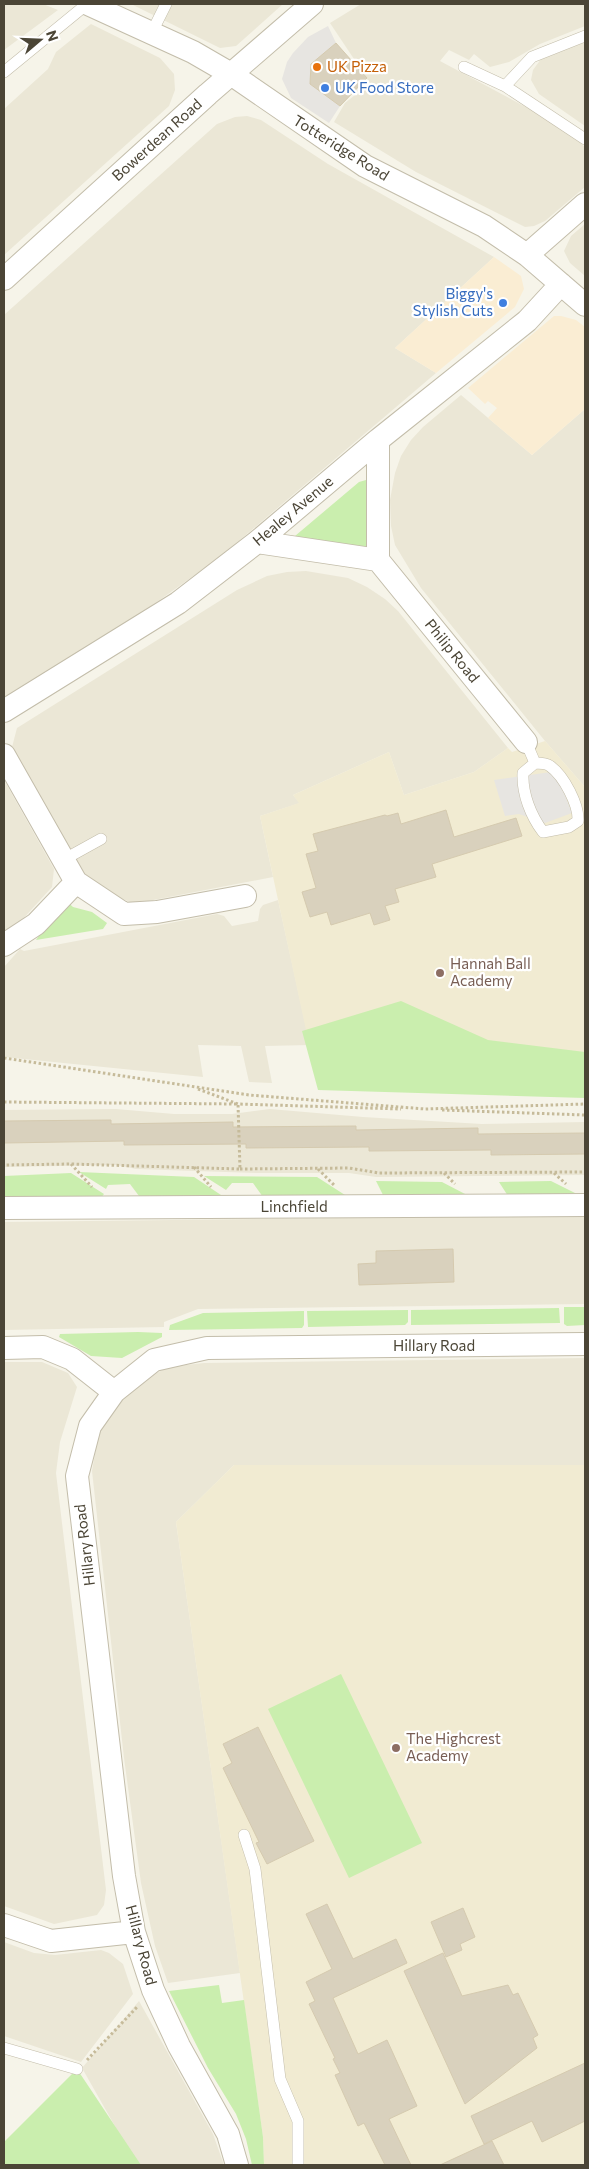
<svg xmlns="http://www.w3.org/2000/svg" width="589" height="2169" font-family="Commissioner,sans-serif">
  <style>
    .residential { fill: #ebe7d6 }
    .commercial { fill: #faedd3 }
    .education { fill: #f1ebd2 }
    .green { fill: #caeeae }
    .parking { fill: #e7e5e1 }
    .building { fill: #d9d1bd; stroke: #d5caaf }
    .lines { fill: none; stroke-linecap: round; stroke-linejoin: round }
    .service-casing { stroke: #c3bdaa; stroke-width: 12 }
    .minor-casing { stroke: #c3bdaa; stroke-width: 24 }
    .path { stroke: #c6bb9a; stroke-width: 3; stroke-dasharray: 2.5 2.5; stroke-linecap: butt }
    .service { stroke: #fff; stroke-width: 11 }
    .minor { stroke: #fff; stroke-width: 22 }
    .food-dot { fill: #e8710a; stroke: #fff; stroke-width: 2 }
    .shop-dot { fill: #3f7fe0; stroke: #fff; stroke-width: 2 }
    .education-dot { fill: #8d6e63; stroke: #fff; stroke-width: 2 }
    .labels { text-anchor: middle; stroke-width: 4.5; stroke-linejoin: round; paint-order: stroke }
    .food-label { font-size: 15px; fill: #c56008; stroke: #fff; text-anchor: start }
    .shop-label { font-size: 15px; fill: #366cbe; stroke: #fff; text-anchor: start }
    .street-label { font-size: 15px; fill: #4b4536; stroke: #fff }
    .education-label { font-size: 15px; fill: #785e54; stroke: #fff; text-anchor: start }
  </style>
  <rect width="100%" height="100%" fill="#f6f4e9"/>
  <path class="residential" d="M4,4H43L58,10L4,50Z
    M131,4H283L236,46L220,48Z
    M361,4H585V26L540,44L509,62L490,67L474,54L469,60L449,50L440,61L563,127L585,147V187L545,221L534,226L525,227L416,172L334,122L345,103L370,83L330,23Z
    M91,24L160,58L174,74L175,90L169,106L4,255V109L48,69L56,52Z
    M585,42V126L539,94L531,80L533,70L541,59Z
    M247,116L261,120L328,164L494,257L395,348L436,373L220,557L147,609L4,698V315L217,124L235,117Z
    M585,224V276L570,263L564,251L571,236Z
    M461,395L532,455L585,409V787L545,741L421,588L395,545L391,526L390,500L395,473L401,456L411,440L423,427Z
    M306,571L348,578L367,587L385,599L398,611L508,748L474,772L404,795L389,752L293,795L300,803L260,816L273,877L143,902L132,903L109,893L85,875L80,867L11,751L17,728L237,590L267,576L287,572Z
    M4,780L54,869L52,887L21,921L4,945Z
    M278,900L310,1045L265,1046L272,1083L249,1082L241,1046L198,1045L203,1077L4,1057V967L20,949L24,951L217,914L224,916L232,926L258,921L260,909L263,905Z
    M116,1109L174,1114H232L270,1109L363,1117L482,1124L585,1122V1175L376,1177L349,1173H257L136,1169L117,1165L4,1167V1110Z
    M585,1215V1304L198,1309L164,1322V1327L4,1330V1222Z
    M585,1358V1465H234L176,1522L240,1973L168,1983L155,1946L141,1883L124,1758L92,1471L97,1442L103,1423L115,1406L144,1379L169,1367L204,1363Z
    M4,1362H42L68,1373L77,1387L60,1442L56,1473L106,1890L104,1905L97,1915L54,1924L4,1906Z
    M4,1942L34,1953L55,1955L101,1950L109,1953L123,1964L133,1994L81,2062L4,2036Z
    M139,2001L213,2134L224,2165H137L82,2068Z"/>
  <path class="commercial" d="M494,257L521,276L524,289L515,307L436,373L395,348Z
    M554,316H561L576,320L585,327V409L532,455L488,418L497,408L488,401L485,404L468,388Z"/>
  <path class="education" d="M545,741L585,787V1093L318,1086L260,816L299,803L293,795L389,752L404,795L474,772L508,748L512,752Z
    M234,1465H585V2165H264L263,2137L176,1522Z"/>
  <path class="green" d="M366,480L368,549L299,540L295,536L359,482Z
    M64,899L73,907L92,912L107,923L103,929L36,940Z
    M401,1001L488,1040L585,1052V1098L318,1090L302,1031Z
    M79,1172L194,1177L224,1197L142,1200L130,1184L108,1185L106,1189Z
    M71,1173L104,1194L99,1200L4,1201V1176Z
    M204,1176L317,1177L345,1195L263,1197L253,1183H232L226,1190Z
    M376,1181L442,1182L467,1195L384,1197Z
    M551,1181L579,1195L508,1196L499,1182Z
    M564,1307H585V1325L567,1326L564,1324Z
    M559,1308L560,1323L411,1325V1310Z
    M408,1310V1322L405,1325L308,1327L307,1311Z
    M304,1311V1325L302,1328L169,1330L170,1325L203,1313Z
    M138,1332L162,1333V1337L122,1358L91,1356L59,1337L60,1334Z
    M341,1674L422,1843L349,1878L268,1709Z
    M219,1985L222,2003L244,2000L263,2137L264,2165H252L246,2139L236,2114L208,2068L169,1991Z
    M77,2069L141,2165H4V2142Z"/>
  <path class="parking" d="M328,26L336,43L311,64L310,84L340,106L329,123L291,98L282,79L287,62L293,53L308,37Z
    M551,772L561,785L572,813L545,823L519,814L505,816L494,780Z"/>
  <path class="building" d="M336,43L367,78L340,106L310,84L311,64Z
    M446,810L454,837L516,818L522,836L432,864L436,877L395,889L399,902L385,906L390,920L374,925L370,913L331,925L327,912L310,917L302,892L316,888L306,854L318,851L313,834L385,815L387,816L398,813L401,824Z
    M111,1120V1124L233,1122V1127L356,1126V1130L478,1128V1134L585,1133V1154L491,1155V1150L369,1151V1147L246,1148V1144L124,1145V1141L4,1143V1121Z
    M453,1249L454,1282L359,1285L358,1264L376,1263V1251Z
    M258,1727L314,1841L267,1864L256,1843L259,1842L223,1768L232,1763L223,1744Z
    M327,1904L353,1959L396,1939L407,1963L333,1998L358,2054L387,2040L417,2106L389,2119L411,2165H385L364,2123L358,2126L335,2075L340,2073L333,2059L335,2058L309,2004L315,2001L306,1982L332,1969L306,1914Z
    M463,1908L475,1937L460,1944L462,1950L446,1957L431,1922Z
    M443,1953L462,1996L508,1985L513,1995L518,1993L538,2035L533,2038L537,2048L465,2104L404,1971Z
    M585,2063V2121L542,2142L532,2121L484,2144L471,2116Z
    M492,2141L504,2165H440Z"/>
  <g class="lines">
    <defs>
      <path id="service" d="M152,32L166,4
        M585,36L532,57L505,86L585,139
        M464,67L505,86
        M4,72L87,4
        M526,742L535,763L523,773C522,794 531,816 543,832L569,827L578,821C579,805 564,776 550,766C546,763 539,763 535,763
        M63,860L101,839
        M244,1835L255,1869L280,2079L298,2121V2165
        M4,2048L77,2069"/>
      <path id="minor" d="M88,4L193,52L231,74L365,166L484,226L527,255L585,305
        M527,255L585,204
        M4,279L208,94L312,4
        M378,440V560
        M257,542L378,560L526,742
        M4,711L178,603L257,542L378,440L527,321L561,284
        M4,755L76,882L124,914L157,912L245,896
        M4,945L36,924L76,882
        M4,1208L585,1205
        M4,1348L43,1347L72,1359L114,1392
        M4,1925L51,1941L134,1932
        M237,2165L228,2134L179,2046L153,1990L134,1932L124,1876L77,1476L90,1426L114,1392L154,1360L207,1348L585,1344"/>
    </defs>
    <use href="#service" class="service-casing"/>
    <use href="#minor" class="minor-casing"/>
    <path class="path" d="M4,1058L249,1095L425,1109L585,1104
      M198,1089L238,1104L401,1109
      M4,1102L238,1104L240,1169L70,1164L4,1165
      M442,1110L585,1115
      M71,1164L92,1187
      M194,1167L211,1187
      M240,1169L349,1168L379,1173L585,1172
      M318,1169L335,1186
      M444,1173L455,1184
      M554,1173L566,1184
      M87,2060L138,2006"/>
    <use href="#service" class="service"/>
    <use href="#minor" class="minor"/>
  </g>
  <circle class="food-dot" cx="317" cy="67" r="5"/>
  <g class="shop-dot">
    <circle cx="325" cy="88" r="5"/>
    <circle cx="503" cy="303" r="5"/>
  </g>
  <g class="education-dot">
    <circle cx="440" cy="973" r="5"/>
    <circle cx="396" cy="1748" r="5"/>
  </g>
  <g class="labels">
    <g class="food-label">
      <text x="327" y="72">UK Pizza</text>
    </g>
    <g class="shop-label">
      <text x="335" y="93">UK Food Store</text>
      <text x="493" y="299" text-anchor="end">Biggy's<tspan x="493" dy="17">Stylish Cuts</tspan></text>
    </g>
    <g class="street-label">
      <text transform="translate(157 140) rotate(-42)" y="5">Bowerdean Road</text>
      <text transform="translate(341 148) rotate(32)" y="5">Totteridge Road</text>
      <text transform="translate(293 511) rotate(-40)" y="5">Healey Avenue</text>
      <text transform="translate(452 651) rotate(51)" y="5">Philip Road</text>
      <text x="294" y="1212">Linchfield</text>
      <text x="434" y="1351">Hillary Road</text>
      <text transform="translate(85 1545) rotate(-97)" y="5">Hillary Road</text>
      <text transform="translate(141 1945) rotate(75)" y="5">Hillary Road</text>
    </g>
    <g class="education-label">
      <text x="450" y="969">Hannah Ball<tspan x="450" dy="17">Academy</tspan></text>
      <text x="406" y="1744">The Highcrest<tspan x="406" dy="17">Academy</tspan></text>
    </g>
  </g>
  <rect width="589" height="2169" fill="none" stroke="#4b4536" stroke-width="10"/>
  <g transform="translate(40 40) rotate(71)" stroke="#ffffff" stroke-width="4" paint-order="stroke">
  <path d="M0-4L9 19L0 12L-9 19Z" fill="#4b4536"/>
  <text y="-8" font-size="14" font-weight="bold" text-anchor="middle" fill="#4b4536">N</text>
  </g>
</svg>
